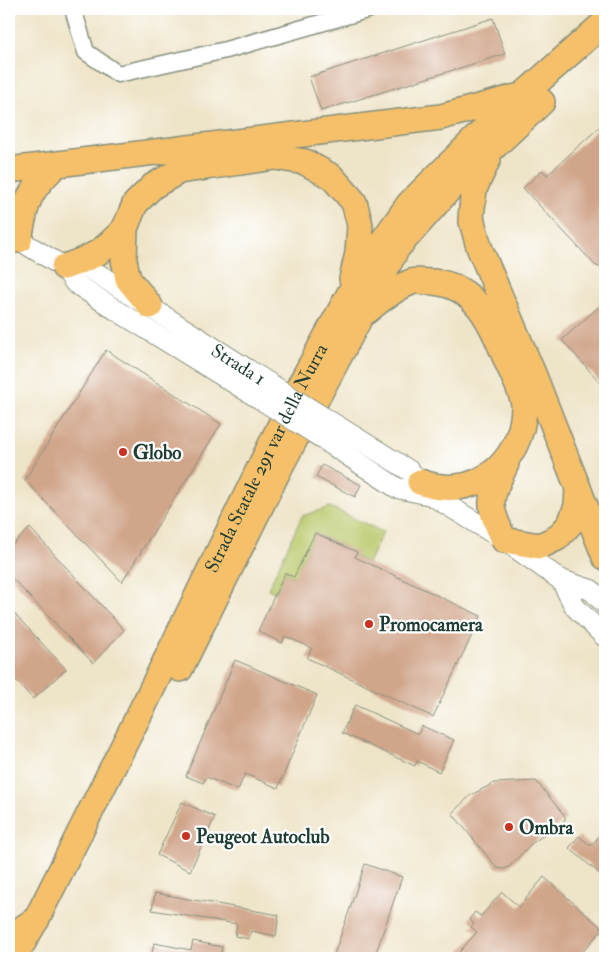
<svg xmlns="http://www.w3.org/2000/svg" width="614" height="967" font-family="'IM FELL Double Pica',serif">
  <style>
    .green { fill: #b9c86b; stroke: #6c8250 }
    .building { fill: #d0a58a }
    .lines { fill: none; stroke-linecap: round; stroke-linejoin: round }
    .minor-casing { stroke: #86907e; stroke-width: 19 }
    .tertiary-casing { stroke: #86907e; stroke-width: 22 }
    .primary-casing { stroke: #86907e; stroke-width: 28 }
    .trunk-casing { stroke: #86907e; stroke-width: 29 }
    .minor { stroke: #fff; stroke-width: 16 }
    .tertiary { stroke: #fff; stroke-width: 20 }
    .primary { stroke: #f6c06b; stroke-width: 25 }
    .trunk { stroke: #f6c06b; stroke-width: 26 }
    .tertiary-bridge-casing { stroke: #86907e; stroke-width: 22; stroke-linecap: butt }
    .tertiary-bridge { stroke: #fff; stroke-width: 20 }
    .poi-dot { fill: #c8321e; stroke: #fff; stroke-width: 2 }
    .labels { text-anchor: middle; stroke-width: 4.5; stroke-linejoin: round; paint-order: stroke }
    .street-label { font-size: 19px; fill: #1f3d34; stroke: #fff }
    .poi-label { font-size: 19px; font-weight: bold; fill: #1f3d34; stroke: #fff; text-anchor: start }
  </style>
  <rect width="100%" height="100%" fill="#fff"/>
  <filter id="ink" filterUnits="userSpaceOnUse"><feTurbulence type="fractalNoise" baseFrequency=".02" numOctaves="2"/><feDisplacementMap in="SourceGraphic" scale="10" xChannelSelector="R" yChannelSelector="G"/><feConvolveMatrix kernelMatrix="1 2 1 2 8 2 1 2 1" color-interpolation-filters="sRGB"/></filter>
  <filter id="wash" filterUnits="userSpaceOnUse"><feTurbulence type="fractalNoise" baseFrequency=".0096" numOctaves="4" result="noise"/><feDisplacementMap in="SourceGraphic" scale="20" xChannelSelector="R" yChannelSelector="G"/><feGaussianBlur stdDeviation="1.12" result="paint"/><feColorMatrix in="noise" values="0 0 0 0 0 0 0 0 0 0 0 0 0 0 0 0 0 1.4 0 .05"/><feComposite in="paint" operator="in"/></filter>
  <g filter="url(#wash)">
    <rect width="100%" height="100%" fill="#eee4c8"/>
    <path class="green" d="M330,507L383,532L368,563L355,557L356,552L315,533L295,577L285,573L276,593L268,589L302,516Z"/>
    <g id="blocks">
      <path class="building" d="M493,18L505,54L321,111L309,77Z
        M605,122V268L596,266L523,188L542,170L547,175Z
        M605,301V388L562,340Z
        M106,350L221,424L122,582L25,480Z
        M322,465L361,485L355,497L316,477Z
        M30,528L124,630L93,663L9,575V548Z
        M315,533L357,552L355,557L481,616L433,717L307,658L312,648L285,636L282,643L258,631L285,573L294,577Z
        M9,608L66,669L33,699L9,673Z
        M235,660L317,695L278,788L245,774L238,790L206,777L203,783L186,776Z
        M355,705L418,734L422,726L454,740L439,772L417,761L415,766L342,733Z
        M536,781L565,816V820L531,844L509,867L504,869L497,868L452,813L471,795L494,783Z
        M182,802L215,817L190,871L157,855Z
        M605,829V878L569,848L579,836L591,846Z
        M365,864L402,877L374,958H333Z
        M544,877L603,929L577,958H454L477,932L471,927L474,924L469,919L475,912L481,916L502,892L519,907Z
        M155,893L279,915L276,936L251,931L249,939L235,936L237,924L152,910Z
        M193,941L222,947L220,958H151L154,943L191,950Z"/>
    </g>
  </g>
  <g filter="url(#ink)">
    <use href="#blocks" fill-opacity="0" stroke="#86907e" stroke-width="1"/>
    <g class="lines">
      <defs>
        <path id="minor" d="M73,9L86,52L118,74L226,50L370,9"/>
        <g id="tertiary">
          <path d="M9,237L19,240L64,267L75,283L116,310L276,409"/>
          <path id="s1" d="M66,267H87L283,392"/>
          <path d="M323,417L410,471L431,495L504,540L561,580L591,590L605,604"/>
          <path d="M314,433L397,488L431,495"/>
          <path d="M561,580L575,607L605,637"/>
        </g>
        <g id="primary">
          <path d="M488,159L474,189L471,218L479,247L534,376L605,557"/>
          <path d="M9,170L441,117L520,96"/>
          <path d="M19,240C26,201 27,193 56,165"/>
          <path d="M64,267C94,257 103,252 125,228"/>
          <path d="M150,306L128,279L124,260L125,228L135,204L153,186L179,171L275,157L305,162L332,177L354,202L360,225L358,253L352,279"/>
          <path d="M367,311C380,300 394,289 411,282C417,280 427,282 433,282C476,285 492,324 506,359C511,371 525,397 524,408C522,464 474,502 420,482"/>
          <path d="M506,464C488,502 487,502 504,540L540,546L557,538L570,524L577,506L578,488"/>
          <path d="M180,669L279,469L397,248L453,185L542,102"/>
          <path id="s2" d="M14,958L36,920L147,699L300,385L363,269L409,204L485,129L605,22"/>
        </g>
        <path id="trunk" d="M9,938L36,920"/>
      </defs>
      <use href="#minor" class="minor-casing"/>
      <use href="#tertiary" class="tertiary-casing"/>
      <use href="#primary" class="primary-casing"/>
      <use href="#trunk" class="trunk-casing"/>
      <use href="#minor" class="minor"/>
      <use href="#tertiary" class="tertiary"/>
      <use href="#primary" class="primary"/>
      <use href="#trunk" class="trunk"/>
      <defs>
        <path id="tertiary-bridge" d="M283,392L323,417
          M276,409L314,433"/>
      </defs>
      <use href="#tertiary-bridge" class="tertiary-bridge-casing"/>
      <use href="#tertiary-bridge" class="tertiary-bridge"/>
    </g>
  </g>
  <g class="poi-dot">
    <circle cx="123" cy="452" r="5"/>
    <circle cx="369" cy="624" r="5"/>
    <circle cx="509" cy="827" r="5"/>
    <circle cx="186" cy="836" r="5"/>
  </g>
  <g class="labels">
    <g class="street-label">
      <text dy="7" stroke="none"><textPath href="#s1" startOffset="201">Strada 1</textPath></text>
      <text dy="7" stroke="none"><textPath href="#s2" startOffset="560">Strada Statale 291 var della Nurra</textPath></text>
    </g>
    <g class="poi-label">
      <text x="133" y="459">Globo</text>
      <text x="379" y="631">Promocamera</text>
      <text x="519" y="834">Ombra</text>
      <text x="196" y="843">Peugeot Autoclub</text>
    </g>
  </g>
  <rect width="614" height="967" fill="none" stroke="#fff" stroke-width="30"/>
</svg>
